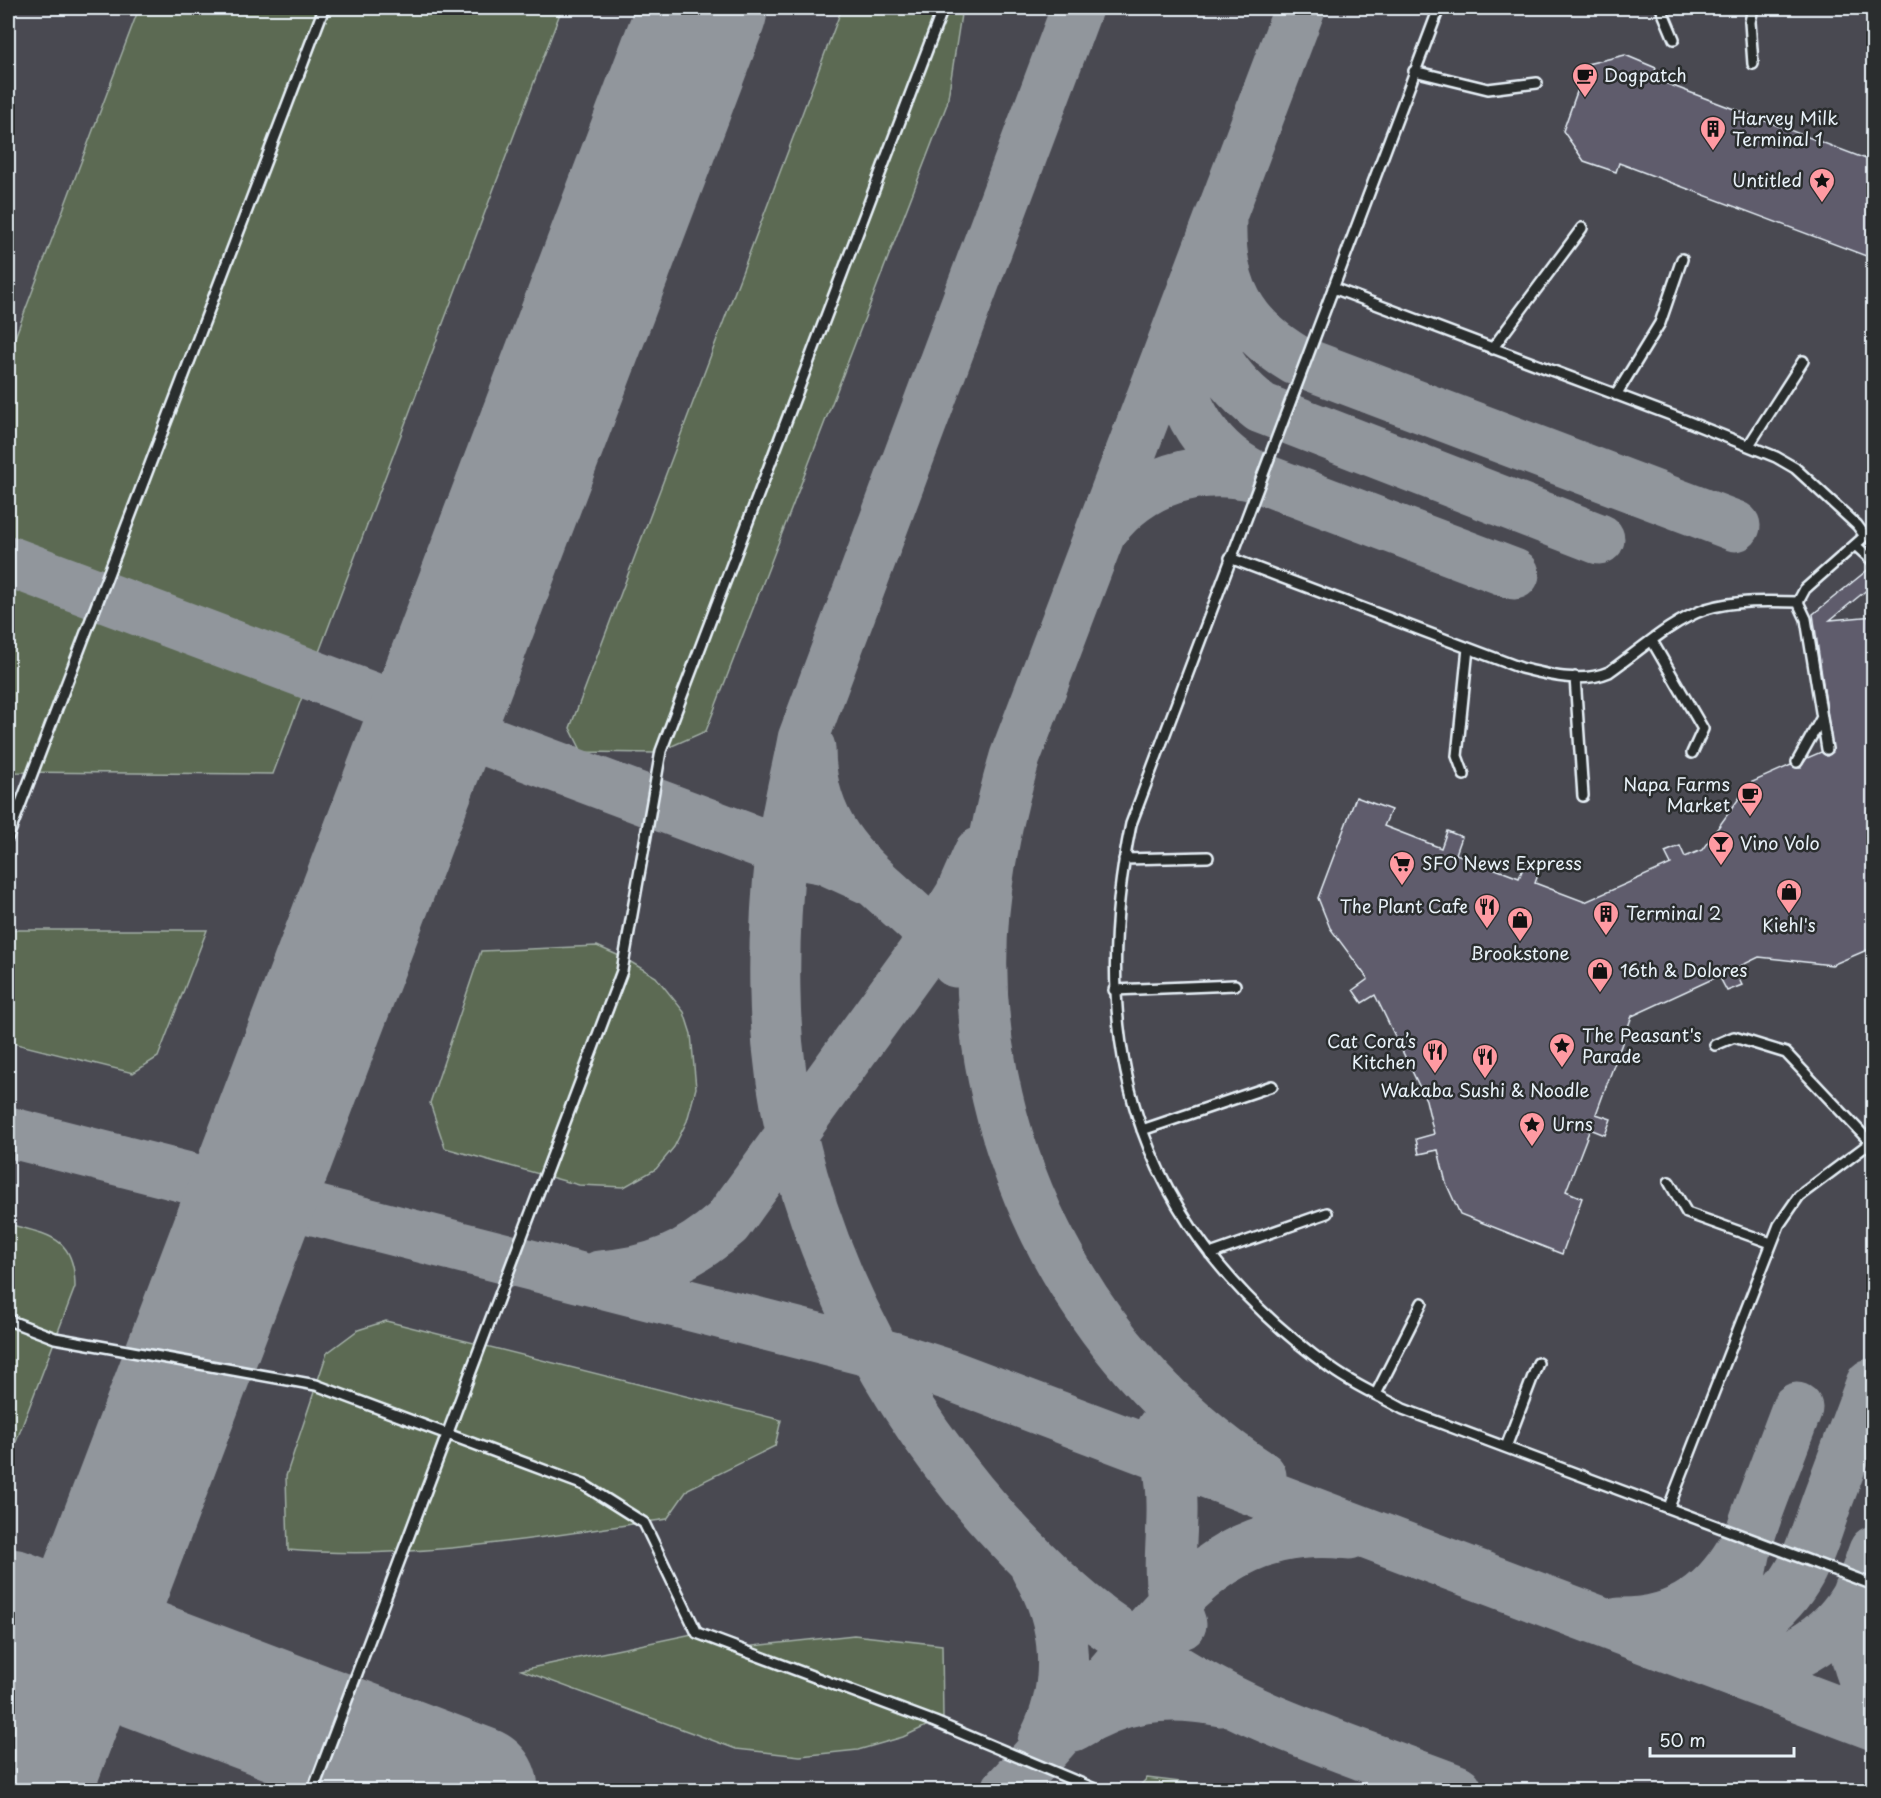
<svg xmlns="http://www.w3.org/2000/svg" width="1881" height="1798" font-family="'Playpen Sans',sans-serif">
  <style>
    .built { fill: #484851 }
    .green { fill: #5b6b53; stroke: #a2aea6; stroke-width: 1.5 }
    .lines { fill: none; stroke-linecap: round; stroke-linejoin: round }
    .taxiway { stroke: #91969c; stroke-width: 51 }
    .runway { stroke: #91969c; stroke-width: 129 }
    .building { fill: #5e5b6c; stroke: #e8f1f8; stroke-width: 1.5 }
    .lane-casing { stroke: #e8f1f8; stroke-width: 14 }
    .lane { stroke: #2a2d2e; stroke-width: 9 }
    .labels { text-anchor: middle; stroke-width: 5; stroke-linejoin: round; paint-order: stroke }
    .poi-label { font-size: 18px; fill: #e8f1f8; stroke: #2a2d2e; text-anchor: start }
  </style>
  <rect width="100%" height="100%" fill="#3a3b41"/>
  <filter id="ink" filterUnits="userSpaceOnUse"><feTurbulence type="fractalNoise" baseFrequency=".0167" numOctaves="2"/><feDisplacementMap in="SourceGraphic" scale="12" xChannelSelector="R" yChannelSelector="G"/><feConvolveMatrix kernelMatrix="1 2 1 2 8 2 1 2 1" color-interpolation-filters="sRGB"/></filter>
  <g filter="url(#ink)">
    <path class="built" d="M8,8H1873V1790H8Z"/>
    <path class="green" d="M139,8H562L273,774L8,772V356Z
      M842,8H962L947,104L706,731L656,753L582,752L570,728Z
      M8,930H207L158,1057L133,1073L8,1042Z
      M597,946L624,958L656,977L684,1012L691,1034L696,1088L687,1121L674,1147L656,1169L624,1187L579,1185L445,1148L430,1103L481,951Z
      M8,1224C50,1235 75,1237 75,1287L8,1463Z
      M386,1321L781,1420L775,1446L688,1489L667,1519C542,1537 415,1561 288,1550L286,1476L327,1353L358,1330Z
      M697,1633L735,1648L854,1635L942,1645L943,1718L903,1737L858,1750L800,1756L736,1749L521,1670Z
      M1147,1778L1197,1784L1213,1790H1136Z"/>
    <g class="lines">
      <path class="taxiway" d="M1077,8L803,739C796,777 785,816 781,855C776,901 774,947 775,993C778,1188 867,1378 995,1521C1028,1557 1062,1592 1101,1621C1154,1659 1215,1696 1275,1721C1335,1746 1396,1767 1457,1790
        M1221,221C1219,286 1240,327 1296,360L1735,526
        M1201,277C1194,331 1219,376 1261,408L1599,539
        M1178,336C1172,395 1202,450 1255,476L1514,574
        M1104,528C1141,480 1197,463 1255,476
        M8,561L781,851L825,859L871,880
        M810,748C810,861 899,886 956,962
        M8,1132L896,1358L949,1375L1874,1725
        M600,1276C653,1272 687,1258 727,1223L935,936L960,896L979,853
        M1161,1430C1167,1454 1172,1479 1172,1504C1173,1551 1163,1577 1181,1624
        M1261,1476C1076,1357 964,1132 984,912C989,859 1000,808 1015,757L1300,8
        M1036,1569C1068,1620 1072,1688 1043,1742
        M1858,1591C1849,1627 1853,1666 1874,1697
        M1619,1623C1680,1624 1718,1594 1746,1542
        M1663,1643C1721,1649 1772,1622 1800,1572C1812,1550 1819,1523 1828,1499C1842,1461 1857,1422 1871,1384
        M1760,1656C1724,1602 1745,1545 1766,1490C1776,1463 1787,1435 1797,1408
        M1728,1666C1782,1671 1835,1639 1859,1591C1865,1578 1869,1564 1874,1551
        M1073,1726C1121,1696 1166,1690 1221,1701
        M1007,1790C1043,1751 1078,1711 1113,1671C1183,1591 1231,1521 1349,1534"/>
      <path class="runway" d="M8,1613L474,1790
        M26,1790L703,8"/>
    </g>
    <path class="building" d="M1625,55L1656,68L1652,78L1874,162V259L1619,163L1616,172L1584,161L1563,131L1587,64Z
      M1870,568L1874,569V584L1830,620L1874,616V947L1832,965L1759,957L1734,969L1742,985L1727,991L1719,976L1632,1016L1596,1114L1611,1119L1605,1135L1590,1129L1566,1191L1582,1198L1562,1254L1460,1214L1446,1183L1438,1150L1419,1154L1416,1139L1434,1134L1426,1100L1375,995L1362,1003L1353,990L1368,979L1330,928L1318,898L1356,797L1391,810L1384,826L1441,848L1447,831L1462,837L1456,854L1519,878L1526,861L1541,867L1535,883L1585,902L1671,864L1665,852L1680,846L1685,857L1702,850L1750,783L1791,765L1800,768L1807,758L1821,752L1827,756L1833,752L1813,614Z"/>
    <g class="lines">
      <defs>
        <path id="lane" d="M1439,8L1131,824C1084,1051 1141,1232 1332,1369C1354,1385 1380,1396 1403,1409L1874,1585
          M1661,8L1674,39
          M1753,64L1750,22L1753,8
          M1414,71L1488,89L1537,83
          M1333,288L1684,420L1776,457L1795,468L1857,525L1865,536
          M1492,349L1582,228
          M1616,395L1660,323L1682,259
          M1749,445L1803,361
          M1855,545L1874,562
          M1230,558L1521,668C1549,675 1581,684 1609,672C1639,651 1671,621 1706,609C1735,600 1768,601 1798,602
          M1798,602L1806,619L1827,749
          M1798,602L1805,589L1874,528
          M1652,641L1703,729L1692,753
          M1575,677L1583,796
          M1797,762L1821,719
          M1464,775L1457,756L1468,648
          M8,837L324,8
          M1124,859L1208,857
          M1114,990L1235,985
          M1715,1045L1734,1037L1786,1053L1870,1142
          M1142,1130L1272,1086
          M1669,1182L1687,1213L1771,1243
          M1210,1254L1327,1213
          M8,1320L55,1338L316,1385L584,1485L644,1523L697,1633L935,1722L1097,1790
          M1376,1394L1422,1303
          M1506,1447L1538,1363
          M1669,1507L1779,1225L1799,1196L1874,1140
          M313,1790L622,971L661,751L943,8"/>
      </defs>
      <use href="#lane" class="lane-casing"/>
      <use href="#lane" class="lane"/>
    </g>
  </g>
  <defs>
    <symbol id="cafe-pin" viewBox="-11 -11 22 30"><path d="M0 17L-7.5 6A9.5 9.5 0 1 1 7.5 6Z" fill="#ff9aa2" stroke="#2a2d2e"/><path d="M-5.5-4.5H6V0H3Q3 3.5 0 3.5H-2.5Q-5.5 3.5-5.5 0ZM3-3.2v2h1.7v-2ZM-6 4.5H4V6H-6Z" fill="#111"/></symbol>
    <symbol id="building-pin" viewBox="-11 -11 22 30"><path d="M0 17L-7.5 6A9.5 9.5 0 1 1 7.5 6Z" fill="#ff9aa2" stroke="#2a2d2e"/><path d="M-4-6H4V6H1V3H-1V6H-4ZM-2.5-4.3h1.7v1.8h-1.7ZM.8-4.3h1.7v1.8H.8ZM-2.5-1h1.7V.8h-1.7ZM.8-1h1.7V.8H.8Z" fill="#111"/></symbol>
    <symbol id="sight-pin" viewBox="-11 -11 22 30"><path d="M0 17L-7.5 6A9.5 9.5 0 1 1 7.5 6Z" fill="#ff9aa2" stroke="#2a2d2e"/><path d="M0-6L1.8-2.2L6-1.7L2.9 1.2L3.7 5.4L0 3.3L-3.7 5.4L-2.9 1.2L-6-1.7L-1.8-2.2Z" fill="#111"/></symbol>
    <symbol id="bar-pin" viewBox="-11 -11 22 30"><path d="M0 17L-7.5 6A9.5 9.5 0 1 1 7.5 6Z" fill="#ff9aa2" stroke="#2a2d2e"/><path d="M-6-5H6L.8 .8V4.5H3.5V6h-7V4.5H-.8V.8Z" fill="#111"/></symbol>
    <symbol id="supermarket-pin" viewBox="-11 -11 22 30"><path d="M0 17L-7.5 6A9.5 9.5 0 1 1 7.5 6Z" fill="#ff9aa2" stroke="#2a2d2e"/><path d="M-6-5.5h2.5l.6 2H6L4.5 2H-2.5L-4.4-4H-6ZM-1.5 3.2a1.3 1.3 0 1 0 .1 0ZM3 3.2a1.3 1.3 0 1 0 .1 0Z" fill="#111"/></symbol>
    <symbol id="shop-pin" viewBox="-11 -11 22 30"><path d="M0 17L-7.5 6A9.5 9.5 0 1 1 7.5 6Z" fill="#ff9aa2" stroke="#2a2d2e"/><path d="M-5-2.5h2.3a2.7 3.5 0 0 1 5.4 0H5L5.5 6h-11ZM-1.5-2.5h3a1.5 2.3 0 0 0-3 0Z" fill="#111"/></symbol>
    <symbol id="restaurant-pin" viewBox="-11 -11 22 30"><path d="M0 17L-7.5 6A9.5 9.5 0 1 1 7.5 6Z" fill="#ff9aa2" stroke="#2a2d2e"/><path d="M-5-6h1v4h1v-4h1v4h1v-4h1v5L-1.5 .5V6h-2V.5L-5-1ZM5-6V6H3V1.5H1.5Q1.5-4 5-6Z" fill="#111"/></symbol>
  </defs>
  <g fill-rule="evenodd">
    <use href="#cafe-pin" x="1570" y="61" width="30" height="40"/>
    <use href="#building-pin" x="1698" y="114" width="30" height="40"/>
    <use href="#sight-pin" x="1807" y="166" width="30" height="40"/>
    <use href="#cafe-pin" x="1735" y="780" width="30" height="40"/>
    <use href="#bar-pin" x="1706" y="829" width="30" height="40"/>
    <use href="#supermarket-pin" x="1387" y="849" width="30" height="40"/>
    <use href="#shop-pin" x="1774" y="877" width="30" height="40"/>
    <use href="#restaurant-pin" x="1472" y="892" width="30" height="40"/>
    <use href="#building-pin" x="1591" y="899" width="30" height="40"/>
    <use href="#shop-pin" x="1505" y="905" width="30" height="40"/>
    <use href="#shop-pin" x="1585" y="956" width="30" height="40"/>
    <use href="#sight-pin" x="1547" y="1031" width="30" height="40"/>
    <use href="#restaurant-pin" x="1420" y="1037" width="30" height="40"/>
    <use href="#restaurant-pin" x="1470" y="1042" width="30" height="40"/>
    <use href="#sight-pin" x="1517" y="1110" width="30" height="40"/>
  </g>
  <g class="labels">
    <g class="poi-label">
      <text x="1604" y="82">Dogpatch</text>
      <text x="1732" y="125">Harvey Milk<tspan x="1732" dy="21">Terminal 1</tspan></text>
      <text x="1802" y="187" text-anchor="end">Untitled</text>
      <text x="1730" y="791" text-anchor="end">Napa Farms<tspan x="1730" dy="21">Market</tspan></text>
      <text x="1740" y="850">Vino Volo</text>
      <text x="1422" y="870">SFO News Express</text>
      <text x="1468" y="913" text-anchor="end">The Plant Cafe</text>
      <text x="1626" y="920">Terminal 2</text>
      <text x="1789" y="932" text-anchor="middle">Kiehl's</text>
      <text x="1520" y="960" text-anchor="middle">Brookstone</text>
      <text x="1620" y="977">16th &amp; Dolores</text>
      <text x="1582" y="1042">The Peasant's<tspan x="1582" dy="21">Parade</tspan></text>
      <text x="1416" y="1048" text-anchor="end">Cat Cora’s<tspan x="1416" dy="21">Kitchen</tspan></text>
      <text x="1485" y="1097" text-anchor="middle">Wakaba Sushi &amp; Noodle</text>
      <text x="1552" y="1131">Urns</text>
    </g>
  </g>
  <rect width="1881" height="1798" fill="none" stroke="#2a2d2e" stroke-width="30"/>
  <rect x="15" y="15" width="1851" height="1768" fill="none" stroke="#e8f1f8" stroke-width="2" filter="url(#ink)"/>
  <path d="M1650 1747v9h144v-9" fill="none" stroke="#e8f1f8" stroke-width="3"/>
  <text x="1659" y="1747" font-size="18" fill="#e8f1f8" stroke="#2a2d2e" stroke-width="4.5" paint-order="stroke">50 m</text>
</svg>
